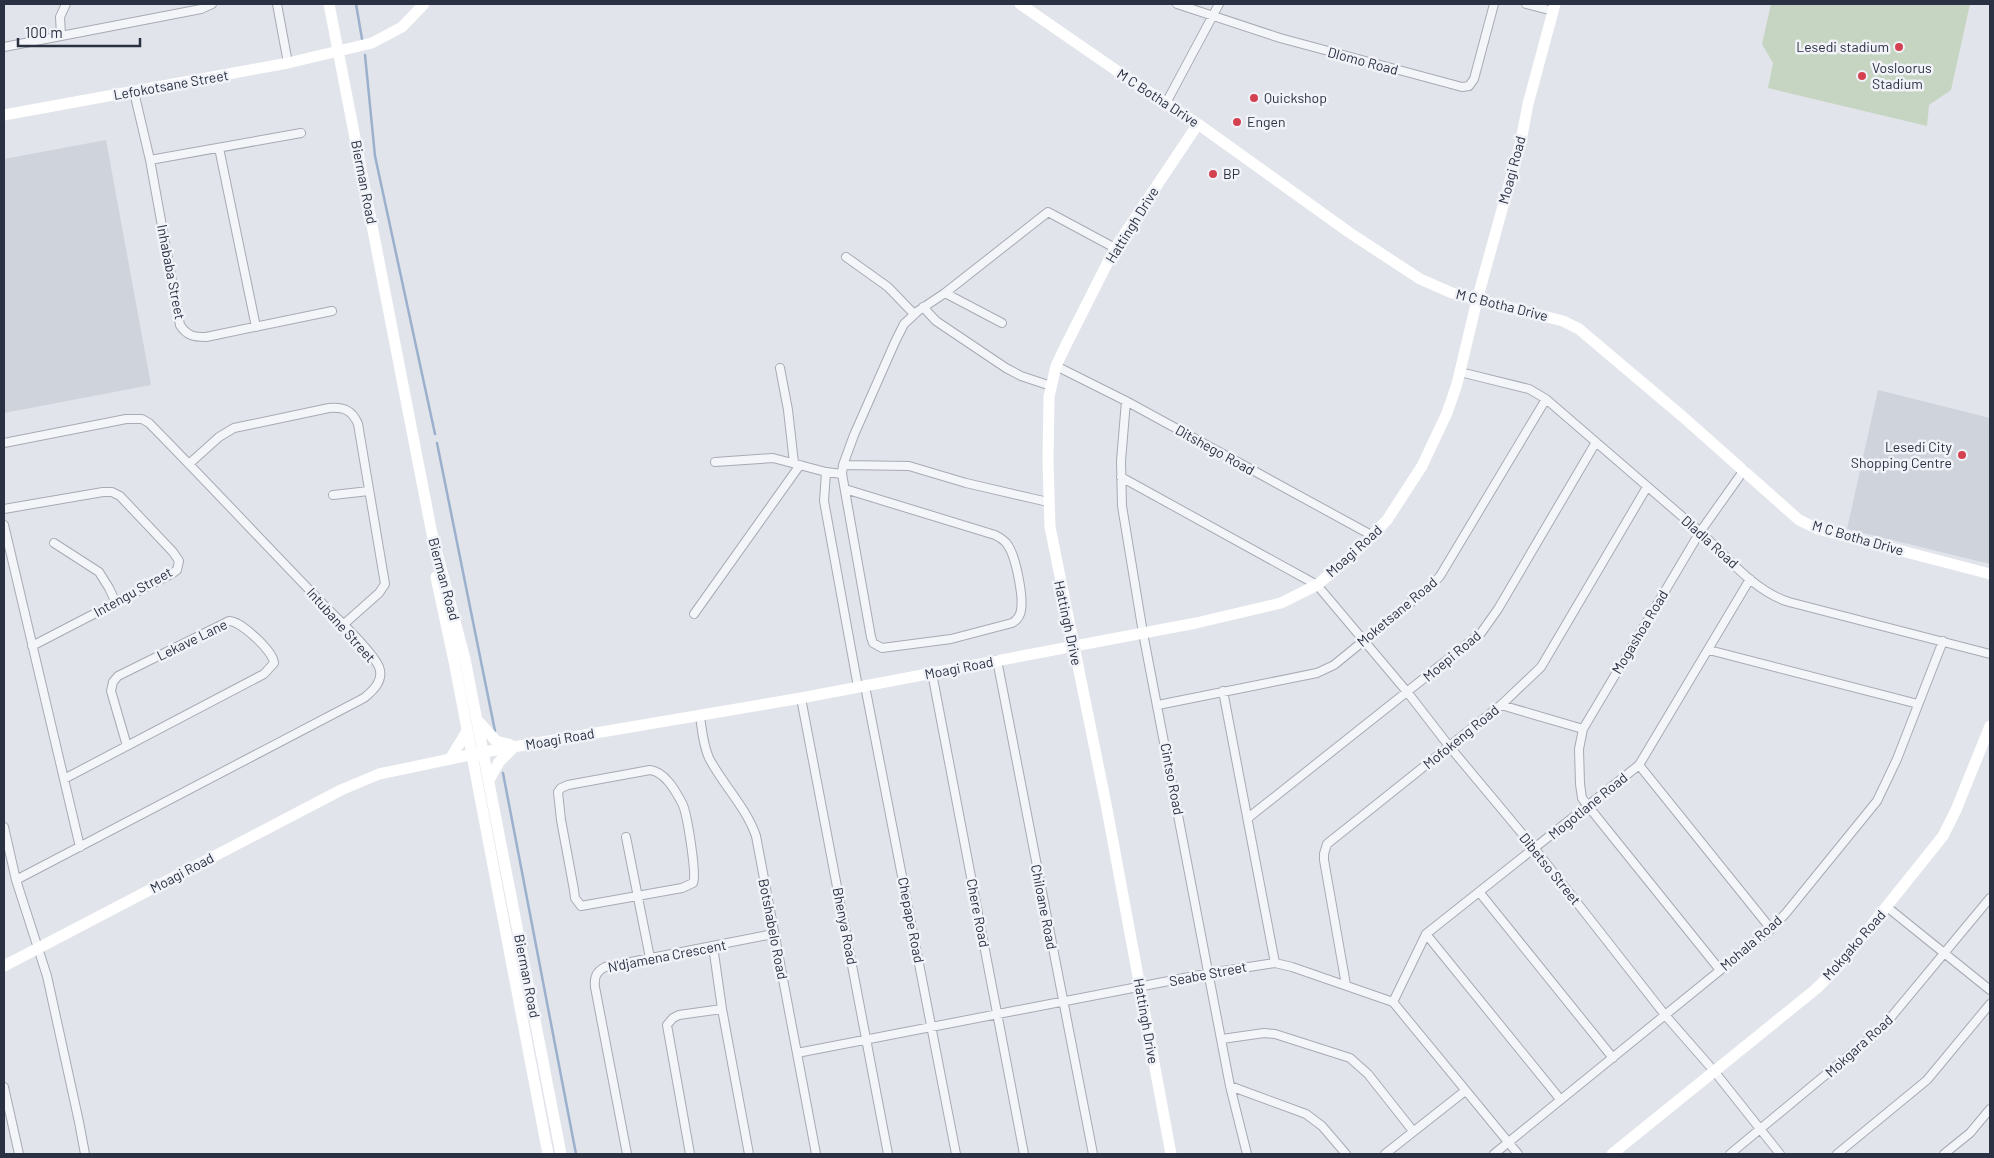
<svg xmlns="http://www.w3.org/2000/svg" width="1994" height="1158" font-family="Barlow,sans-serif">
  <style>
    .built { fill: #cfd3dc }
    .green { fill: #c6d5c2 }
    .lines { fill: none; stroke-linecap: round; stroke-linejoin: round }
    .stream { stroke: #9bb0cc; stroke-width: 2.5 }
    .street-casing { stroke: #a6abb5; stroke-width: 10 }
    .street { stroke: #f4f5f8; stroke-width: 8 }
    .secondary { stroke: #fff; stroke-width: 11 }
    .poi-dot { fill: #d44251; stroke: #f1f3f8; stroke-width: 2 }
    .labels { text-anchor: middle; stroke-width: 5; stroke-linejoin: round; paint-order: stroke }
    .poi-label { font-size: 14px; fill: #293143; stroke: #f1f3f8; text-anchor: start }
    .street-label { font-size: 14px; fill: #293143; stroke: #f1f3f8 }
  </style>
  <rect width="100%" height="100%" fill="#e1e4ea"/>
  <path class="built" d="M106,140L151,385L4,413V159Z
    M1878,390L1990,418V564L1847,529Z"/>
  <path class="green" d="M1771,4H1970L1951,90L1929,105L1927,126L1768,88L1773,63L1762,44Z"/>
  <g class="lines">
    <path class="stream" d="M356,4L362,39
      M365,55L375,156L435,434
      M437,443L495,731
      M503,773L576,1154"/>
    <defs>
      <path id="street" d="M277,4L288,63
        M1177,4L1280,38L1462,87L1469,86L1474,79L1494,4
        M1526,4L1553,11
        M61,35L60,17L66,4
        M4,47L201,9L212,4
        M134,92L150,160L180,325C187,336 194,337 206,337L332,311
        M1166,103L1219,4
        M219,148L256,327
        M150,160L301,133
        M846,257L888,287L914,314
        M945,293L1002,323
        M923,307L936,321L1006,368L1021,376L1051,386
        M1056,366L1126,401L1373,536
        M780,368L788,410L794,463
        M1460,372L1529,389L1546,399C1597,443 1648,487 1699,531C1726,555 1753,591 1789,602L1990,654
        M1126,401L1121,461L1122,506L1143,633L1230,1086L1247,1154
        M4,443L126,419H142L149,423C207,482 263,542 320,601C334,616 372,650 379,667C384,680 374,690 364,698L16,880
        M715,462L773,458L826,472L842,474
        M189,464L219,437L234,428L329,408C344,407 352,410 358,424L385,584L379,593L343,625
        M843,465L854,435L895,342L904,324L918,311L945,293L1048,212L1115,248
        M826,472L824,501L858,687
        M1121,477L1317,585L1408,693L1449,746L1535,849L1665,1015L1714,1071L1780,1154
        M845,489L995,535C999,537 1004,540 1007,544C1016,556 1025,601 1020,614C1018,619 1016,621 1012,623L951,639L882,648L873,643L871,637L842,474L843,465L909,466L966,483L1048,502
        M333,495L369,491
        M4,509L103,492H112L120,496L173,552L179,561L177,570L173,573L32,646
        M4,525L80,847
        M54,543L99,572L109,588L116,603
        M694,614L800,465
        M1709,650L1918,704
        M997,660L1093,1154
        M932,673L1024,1154
        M865,686L956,1154
        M1223,691L1275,963
        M801,698L888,1154
        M1158,705L1317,673L1334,665L1431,586L1440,576L1546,399
        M1501,705L1583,729
        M700,716C702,730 703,745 709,758C723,785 746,807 756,836L816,1154
        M1639,765L1771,929
        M650,770C665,772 675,790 682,803C687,812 697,875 693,883L682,888L581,906L575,898L574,890L561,820L558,792L561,788L568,785Z
        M64,779L264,674L274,663C273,651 241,621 229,621L118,676L113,682L111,691L127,746
        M1248,818L1481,633L1498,609L1596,442
        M4,827L16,880L47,976L79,1122L85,1154
        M626,837L650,958
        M1480,893L1613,1058
        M1887,907L1990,990
        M1426,934L1560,1099
        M713,946L722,1009L749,1154
        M1720,970L1588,806L1582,798L1580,784L1579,749L1583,729L1700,532L1744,470
        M1346,985L1324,860V854L1327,844L1501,705L1541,667L1647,487
        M1393,1002L1426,934L1639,765L1750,579
        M1222,1039L1264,1033L1275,1034L1350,1058L1368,1074L1413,1131
        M797,1053L1210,973L1268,964L1275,963L1292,967L1393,1002L1518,1154
        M1230,1086L1306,1114L1322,1126L1346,1154
        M4,1087L19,1154
        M627,1154L595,987C594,977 596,972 605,967L773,934
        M690,1154L667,1025L673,1018L679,1015L722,1009
        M1385,1154L1465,1091
        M1494,1154L1750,946L1771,929L1786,913L1877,801L1897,759L1943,641
        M1730,1154L1882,1028L1990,898
        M1837,1154L1927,1080L1990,1004
        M1944,1154L1970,1133L1990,1109"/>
    </defs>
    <use href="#street" class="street-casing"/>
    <use href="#street" class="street"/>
    <path class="secondary" d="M329,4L432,534L465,659L561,1154
      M1020,4L1123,75L1198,124L1350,233L1420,279L1452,293L1563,321L1579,329L1682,416L1799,520L1818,529L1990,574
      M4,115L288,63L372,43L402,27L424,4
      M436,577L455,666L548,1154
      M479,722L496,741L511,745
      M450,759L467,731
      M489,780L499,762L514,747
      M4,966L341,790L379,774L484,752L801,698L1196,623L1281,603L1317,585L1361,547L1387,520L1422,466L1447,413L1457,384L1477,300L1521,141L1528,104L1555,4
      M1171,1154L1106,804L1050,527L1048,462L1049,397L1056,366L1064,349L1115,248L1198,124
      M1612,1154L1816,989L1838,967L1943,836L1956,810L1990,726"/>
  </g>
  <g class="poi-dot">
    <circle cx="1899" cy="47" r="5"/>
    <circle cx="1862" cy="76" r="5"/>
    <circle cx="1254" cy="98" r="5"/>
    <circle cx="1237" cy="122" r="5"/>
    <circle cx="1213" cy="174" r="5"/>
    <circle cx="1962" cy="455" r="5"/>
  </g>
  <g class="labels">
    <g class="poi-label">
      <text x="1889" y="52" text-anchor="end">Lesedi stadium</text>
      <text x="1872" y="73">Vosloorus<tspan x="1872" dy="16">Stadium</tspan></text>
      <text x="1264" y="103">Quickshop</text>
      <text x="1247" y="127">Engen</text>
      <text x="1223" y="179">BP</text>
      <text x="1952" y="452" text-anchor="end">Lesedi City<tspan x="1952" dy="16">Shopping Centre</tspan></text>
    </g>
    <g class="street-label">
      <text transform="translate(1363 61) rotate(15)" y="5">Dlomo Road</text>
      <text transform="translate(171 85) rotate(-10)" y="5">Lefokotsane Street</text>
      <text transform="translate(1158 98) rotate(33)" y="5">M C Botha Drive</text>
      <text transform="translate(1512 170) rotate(-75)" y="5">Moagi Road</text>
      <text transform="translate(364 182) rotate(79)" y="5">Bierman Road</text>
      <text transform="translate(1132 225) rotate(-58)" y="5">Hattingh Drive</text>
      <text transform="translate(171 272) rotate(79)" y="5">Inhababa Street</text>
      <text transform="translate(1502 305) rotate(14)" y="5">M C Botha Drive</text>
      <text transform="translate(1215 450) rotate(29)" y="5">Ditshego Road</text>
      <text transform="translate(1858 538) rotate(16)" y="5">M C Botha Drive</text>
      <text transform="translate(1710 542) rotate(42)" y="5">Dladla Road</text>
      <text transform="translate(1354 551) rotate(-42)" y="5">Moagi Road</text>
      <text transform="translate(444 579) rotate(75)" y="5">Bierman Road</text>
      <text transform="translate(133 592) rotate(-29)" y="5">Intengu Street</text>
      <text transform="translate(1397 612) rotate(-40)" y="5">Moketsane Road</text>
      <text transform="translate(1068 623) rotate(78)" y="5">Hattingh Drive</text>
      <text transform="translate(341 625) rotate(48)" y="5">Intubane Street</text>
      <text transform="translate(1640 632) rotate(-59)" y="5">Mogashoa Road</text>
      <text transform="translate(192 640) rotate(-26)" y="5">Lekave Lane</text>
      <text transform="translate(1452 656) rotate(-40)" y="5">Moepi Road</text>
      <text transform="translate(959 668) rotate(-11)" y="5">Moagi Road</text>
      <text transform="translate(1461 737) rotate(-39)" y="5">Mofokeng Road</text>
      <text transform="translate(560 739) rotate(-10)" y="5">Moagi Road</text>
      <text transform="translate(1172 779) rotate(79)" y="5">Cintso Road</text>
      <text transform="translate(1588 806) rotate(-39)" y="5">Mogotlane Road</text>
      <text transform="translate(1550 869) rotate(51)" y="5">Dibetso Street</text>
      <text transform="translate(182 873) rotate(-28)" y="5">Moagi Road</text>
      <text transform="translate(1044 907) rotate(79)" y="5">Chiloane Road</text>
      <text transform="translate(978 913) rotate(79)" y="5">Chere Road</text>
      <text transform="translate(911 920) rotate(79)" y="5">Chepape Road</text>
      <text transform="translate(845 926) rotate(79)" y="5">Bhenya Road</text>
      <text transform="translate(773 929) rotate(79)" y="5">Botshabelo Road</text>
      <text transform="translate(1751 943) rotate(-41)" y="5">Mohala Road</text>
      <text transform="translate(1854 945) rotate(-49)" y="5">Mokgako Road</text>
      <text transform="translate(667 956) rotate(-11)" y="5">N'djamena Crescent</text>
      <text transform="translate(1208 974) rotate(-11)" y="5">Seabe Street</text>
      <text transform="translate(527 976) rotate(79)" y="5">Bierman Road</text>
      <text transform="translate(1146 1021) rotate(80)" y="5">Hattingh Drive</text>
      <text transform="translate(1859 1046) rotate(-42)" y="5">Mokgara Road</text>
    </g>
  </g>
  <rect width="1994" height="1158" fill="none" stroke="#293143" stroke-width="10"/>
  <path d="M18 38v8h122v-8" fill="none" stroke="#293143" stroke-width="2.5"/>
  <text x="25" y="38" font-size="15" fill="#293143" stroke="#f1f3f8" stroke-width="4" paint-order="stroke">100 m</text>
</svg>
